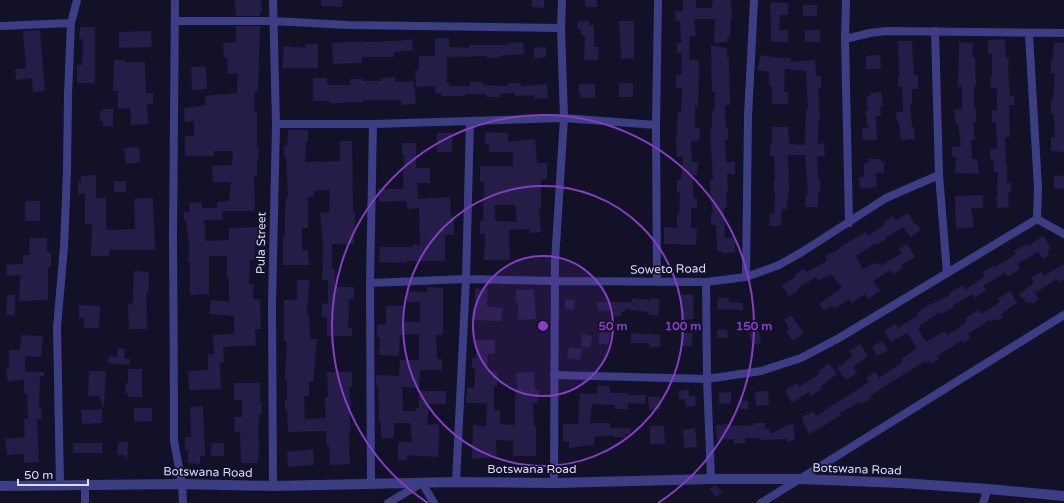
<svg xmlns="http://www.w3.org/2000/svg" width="1064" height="503" font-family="'Varela Round',sans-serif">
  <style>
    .building { fill: #241d48; fill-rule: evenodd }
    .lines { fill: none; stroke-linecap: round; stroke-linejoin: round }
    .minor { stroke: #3d3d86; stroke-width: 8 }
    .tertiary { stroke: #3d3d86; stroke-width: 10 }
    .ring { fill: none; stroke: #853dc5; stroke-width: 2 }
    .labels { text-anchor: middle; stroke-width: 3.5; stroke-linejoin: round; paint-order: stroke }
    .street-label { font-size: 12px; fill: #dbd8fe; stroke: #131128 }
    .centre { fill: #853dc5; stroke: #131128; stroke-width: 2 }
    .ring-label { font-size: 12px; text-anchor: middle; font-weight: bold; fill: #853dc5; stroke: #131128; stroke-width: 3.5; stroke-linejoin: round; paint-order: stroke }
  </style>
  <rect width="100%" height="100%" fill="#131128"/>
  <path class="building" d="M235,0H261L262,11H260V16H236Z
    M321,0H343L342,7L321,6Z
    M532,0H544V8L532,7Z
    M585,0H597V7H585Z
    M683,0H696V8H712L713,0H731L732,18L731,19L730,38H727V42L714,43L715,19H694L696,36H690L689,59L699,61L698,106H695V128H700L699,141H691L692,162H698L697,175H693V198H697V208H691V228H697L696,245L664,244V227L677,228V215L679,214L680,192H677V180H681L683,157H677L676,141L678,112H681L682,88H676V75H681L682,53H677V43H681L680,21H676L675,11H683Z
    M771,2L788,3V15H780L779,30H788V42H771V17H770Z
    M803,5H817V16H803Z
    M578,21H589V25H594V47H599L598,60H584L585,35H581V29H577Z
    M619,21H634V58L621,59Z
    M236,26H260L258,91H255L254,111H257V148L259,149L258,160H257V176H254L255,211H222L223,220H204L206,241L229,240V228L259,227V244H255V260H250L249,284H254L253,299H260L261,329H255L256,345L223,347L224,362L220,363L221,389L189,390L188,371L208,370V354H214L213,335L234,334V316L209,314L211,300L229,302V278H227V256H209V294L190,295V262H188L189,247L186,220L184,221V212H190L189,203L202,202V208H217V202L229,201L231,182H213L212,166L232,165L233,151H214V156H185V136H194V121L185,122L184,108L206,105L205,96L237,93L238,73L228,74L227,58H224L223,43L236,42Z
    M80,27H95V83H77V65H82L83,40L79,38Z
    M40,30L45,91L33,92L32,78L16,80L15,69L26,68L23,31Z
    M805,30H820V42H805Z
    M151,31L152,47L119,48V32Z
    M435,38H449V47L469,48V45H507V43L523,42L524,54L499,56V58H487V56L447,57V83H449L450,86H470V82H483V85L508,86V83H521V86L547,84L548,98L534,99V95L515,96V93L500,94V97H486V94H465V96H442V93L436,94L435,86L416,87L415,70H419V56H435Z
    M412,39L413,50L394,52V57H362V63L333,64L332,43L362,41V42L399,41Z
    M1005,39L1006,58H1009L1008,69L1010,96H1014L1015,105H1009L1010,137H1005L1006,163H1007V183H1011V192L1008,191L1009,207L997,208L996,196H997L998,172H994L993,159H990V149H997L996,122H992V110H997V88L991,89L990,77H992V53L988,54V40Z
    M898,41H912L914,75H918V89H912V104H910L912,127H914L915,139L901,140L899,122H897L896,112H903L902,87H898V76H899Z
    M959,42L973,43L972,57H975L976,86H974V109H976V122H973L975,140H971L972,159H977L979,172L978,174L955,173L956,157H952V147L961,146L958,123H955L954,110L962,109V86L958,87Z
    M1054,42L1064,43V152L1051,151V137L1055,138L1054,114H1051V101L1053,100L1055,73H1051V60H1053Z
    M305,44H318V68H282L284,46L305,48Z
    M711,45L727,48V58H729L730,105H725L726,128H728V140H725L726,162H735V174H727L728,192H726L727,208H724L725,238L735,237V252L730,253H722V251H717L716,225H711V214H713L710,192V180H713L710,129H712V111H714L715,92H712Z
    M546,47V57L534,58V48Z
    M761,55L771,57L791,58V62L815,60L816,76H821V88H818L820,121H818V144L824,143L825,156H817L818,179H820V192H818V207H805L806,195H808L805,155H788L789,193H788L787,209H782L781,226H769L770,213L774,214L775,191H774V179H775L774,156H770V145H772V127H788L789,144L805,145L806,109H808L806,71L785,69L784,92H788V104H772V86H769V72L757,70Z
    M880,55L881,69H866V56Z
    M114,60H125V62H145L146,93H153V104H147L148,124L131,125L130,108L118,109V91H113Z
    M206,66L207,89L192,90L191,67Z
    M395,77V82L414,81L416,104L401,105V100H363V102L330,103V101H313V78H327V85H350V79H363V81H381V78Z
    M619,83H633V97H619Z
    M579,84H595V98H581V94H579Z
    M881,92L883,107H880L881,116H876L877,140H863L862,128H868L865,111H868L866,97L871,96L870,93Z
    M103,109H113V126H103V121H100V111H103Z
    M288,130H308V142H306L305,162L340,161V141H352L353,213H355L354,244H332V269H335V287H354V299H349L348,328H352V336H327V318L322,317V303L328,304V280H322L323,246L320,212L329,213L330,190L314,191V197H308V228H302V250H308L309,265H283V235H285V211L286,197H288L286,157H284V146H287Z
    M485,132L508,133V142L535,139L537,163H547V179L541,180V209H539L541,232L530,233V229L509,230L510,260H484L485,234H480V221H483L484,182H480V166H513V152H489V144L485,143ZM495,205H515L517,222L495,221Z
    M437,133H452V152H437Z
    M402,143H416V168H430V183H417L418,199L450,197L451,217H454V235H445V261H407V263L379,262L380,247H413V244L420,245L419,208L407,209V201L379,202L378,189H403L404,154H402Z
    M139,147L140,162L126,164L124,148Z
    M868,159H881V161L884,162V173H876L877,187L860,189L859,178L864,177V163H868Z
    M96,175V198H106V230L135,229L134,199L153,198L155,250H109V256H91L92,224H85V194H78V182H81V176Z
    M1054,175L1064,176V189L1054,188Z
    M114,181H126V192H114Z
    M983,195V208H971L974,227L956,229L955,196Z
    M25,201H40V221H25Z
    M908,213L915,224L916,223L921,229L911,237L903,227L885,238L886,239L877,245L876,243L856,256L863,269L874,263L875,265L880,263L881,266L902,253L899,249L907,244L915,257L901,265L903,268L893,274L891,270L873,281L880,290L869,299L865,294L852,303L849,299L835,309L832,306L824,311L819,304L842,288L831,274L818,281L816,277L798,288L799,290L789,296L782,286L796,276L795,274L804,269L806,272L827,261L825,256L839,249L838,248L866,232L868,236L885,224L884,222L893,216L896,220Z
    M1043,236L1051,248L1047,251L1049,255L1043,259L1038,252L1018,264L1020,269L1008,277L1005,273L983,286L986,290L975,298L972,294L952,306L953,308L941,314L940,312L919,326L920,328L918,330L926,342L944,331L947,335L967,322L965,319L978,310L981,314L1000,302L998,299L1010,291L1017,303L1001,314L1003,317L997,321L995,319L991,322L990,320L968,334L970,338L964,343L962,340L937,356L939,359L931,364L930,361L926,363L925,361L885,386L870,396L872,398L861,404L860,402L840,413L841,415L825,425L809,434L802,420V417L814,411L816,416L869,382L866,378L875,372L879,378L903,362L901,359L917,348L907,333L891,342L884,331L896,324L898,328L918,315L917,313L930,304V305L950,295L949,293L963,285L965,290L985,276L983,272L994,265L995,267L1016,254L1014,251L1027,244L1028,246Z
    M30,238H47V253L51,252V267H48V300L19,301L20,275L7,276L6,265L23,264V255H29Z
    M1064,264V279L1059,282L1057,279L1035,293L1039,299L1032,304L1030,302L1027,304L1019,294L1034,283L1031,278L1041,272L1044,276Z
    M134,271L149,272L148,294H146L147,329H129L128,304L133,303Z
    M297,280H309L307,315H309L310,339H317L313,382L309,381V396H304L305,419L326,418L325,397H328L327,372H352V387H349L351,410H349L351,431H349L350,464L330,465L329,446H327L326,431L288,432L287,409H285V400H287V380H285L287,342L284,341V300H297Z
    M427,287L443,288V335H436L437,359H442V370H420L419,388L402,387L403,411H416V408H419V391H446V404H429L427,425L439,424V440L438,457L407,455V460L398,461V442H412L410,423H394V438H381V422L379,423L378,385H376V375L399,376L400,360H419V334L400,335L399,356L379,355L380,337H377V325L386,324V306L404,305V322H420V302H407V291L427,292Z
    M475,288L488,289L487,306L503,308L501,321L472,320L473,305L475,306Z
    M534,289L536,319L518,320V302L516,303V290Z
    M693,294L694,319L681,320L680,295Z
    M7,295H15V315H6Z
    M718,297L729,298V302L743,303V310L717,309Z
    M632,298L650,300V298L660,299L658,316L648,314V312L625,309V312H621V316L613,317V310L598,311L597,302H632Z
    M565,299L575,300L574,310L565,309Z
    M79,305L100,306L99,328H84V318H79Z
    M791,315L804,333L793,341L786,331L789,329L784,320Z
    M727,329L728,338H717V330Z
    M600,331L611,333L608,345L598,343Z
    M759,331L761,343L752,345L749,333Z
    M631,333L660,335V347H649V343H631Z
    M682,333H692V346H682Z
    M582,334L592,336L590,348L581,346Z
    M21,335L43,336L41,357L25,356V372H44V376L40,377L39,407H41L42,419H37L39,462L24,463V454L7,455L5,439L25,437L24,419H28L27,394H24V379L8,382L6,369H9V350H20Z
    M476,340H495V354H488L487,371H497V386H494V410H500V424L515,425V401L516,389H517L516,373L534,372L535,390H539L538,403H533L534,426H536V456H513V441L496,440L497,457L472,459L473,425L486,426L487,403H466L467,388H474L475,368H472V358H476Z
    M882,341L888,350L877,356L872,347Z
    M860,344L868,356L853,367L857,373L846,380L837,368L853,356L849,351Z
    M569,347L582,349L580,360L567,358Z
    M118,348L125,349L124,358L130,359V365L108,363L109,356L117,357Z
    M829,363L837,374L820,387L822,389L811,396L809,392L792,403L785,390L797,383L799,387L819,374L818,372Z
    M128,369H142V397H128V393H125L126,383H128Z
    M89,371H106L104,408L99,396H88Z
    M234,383H260V402H262V415H259L258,434L260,445H259L258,463H241L240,432H234L235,417H242V400H234Z
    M597,385L610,386V393H628V395H646L645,404L628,403V409H615V405L592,404L590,423H610V428H631V434H625V437H613V435L594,437V445L569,448V442H563V424H578L580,393L597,394Z
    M689,390V396L695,395L696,406L686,407L685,399H679L678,391Z
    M768,391L769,405L756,406L755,392Z
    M731,392V403L719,404V393Z
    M648,397H660V409L649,410Z
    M738,400L748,401V409H739Z
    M203,406L205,456H200V464L188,463V450H185V437H191L190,407Z
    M134,408H152V421L134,422Z
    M102,409V423L82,424L81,410Z
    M754,423H765V429H769L772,434L787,425L793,424L795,440L787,442V439L761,440V438H745V443L734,444V439L717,440L716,425L731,424V426L754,425Z
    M650,426H664L665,444H650Z
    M695,428L697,447L684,448L683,430Z
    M118,442H128L127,462L124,455H117Z
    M73,443H102V453H73Z
    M212,443H224V456H210Z
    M313,449L314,465L288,467L287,452Z
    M714,486H717L722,493L715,497L710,488Z"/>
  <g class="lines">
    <path class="minor" d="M175,0L173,236L174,413V441L182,484L183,503
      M273,0L276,124L272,304L273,486
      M846,0L845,39L849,223
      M176,21H273L348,25L561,28
      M0,26L71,23
      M935,31L939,175L947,273
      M845,39L870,33L886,31L1064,33
      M276,124H373L564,118L656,125L658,0
      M656,125L657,282
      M1037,219L1064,234
      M746,277L748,116L754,0
      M706,282L707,379L711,479
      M370,283L466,279L556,281L706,282L746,277L779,265L802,252L886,198L939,175
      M554,375L707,379L761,371L801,358L839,338L1037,219L1038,188L1029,34
      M456,482L466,279L470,121
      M554,483L555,261L564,118L561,28L562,0
      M371,485L370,283L373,124
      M60,486L57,327L64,247L67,171L68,94L71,23L77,0
      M85,486V503
      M388,503L422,483L434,503
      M761,503L1064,315
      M983,503L988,489"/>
    <path class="tertiary" d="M0,486L182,484L273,486L456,482L554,483L711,479H800L901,483L988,489L1064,496"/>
  </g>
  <circle cx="543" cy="326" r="70" fill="#853dc5" fill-opacity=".12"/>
  <g class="ring">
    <circle cx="543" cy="326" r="70"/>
    <circle cx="543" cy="326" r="140"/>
    <path d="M428 503A211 211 0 1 1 658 503"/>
  </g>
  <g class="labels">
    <g class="street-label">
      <text transform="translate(261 243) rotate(-89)" y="4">Pula Street</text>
      <text transform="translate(668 269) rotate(-1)" y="4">Soweto Road</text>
      <text x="532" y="473">Botswana Road</text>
      <text transform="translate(857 469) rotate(2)" y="4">Botswana Road</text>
      <text transform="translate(208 472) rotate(1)" y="4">Botswana Road</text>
    </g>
  </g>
  <circle cx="543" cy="326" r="6" class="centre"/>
  <g class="ring-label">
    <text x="613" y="330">50 m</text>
    <text x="683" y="330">100 m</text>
    <text x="754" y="330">150 m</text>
  </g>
  <path d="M18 479v6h70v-6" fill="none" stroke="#dbd8fe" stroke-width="2"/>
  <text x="24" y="479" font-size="12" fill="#dbd8fe" stroke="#131128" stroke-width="3" paint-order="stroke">50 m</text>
</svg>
